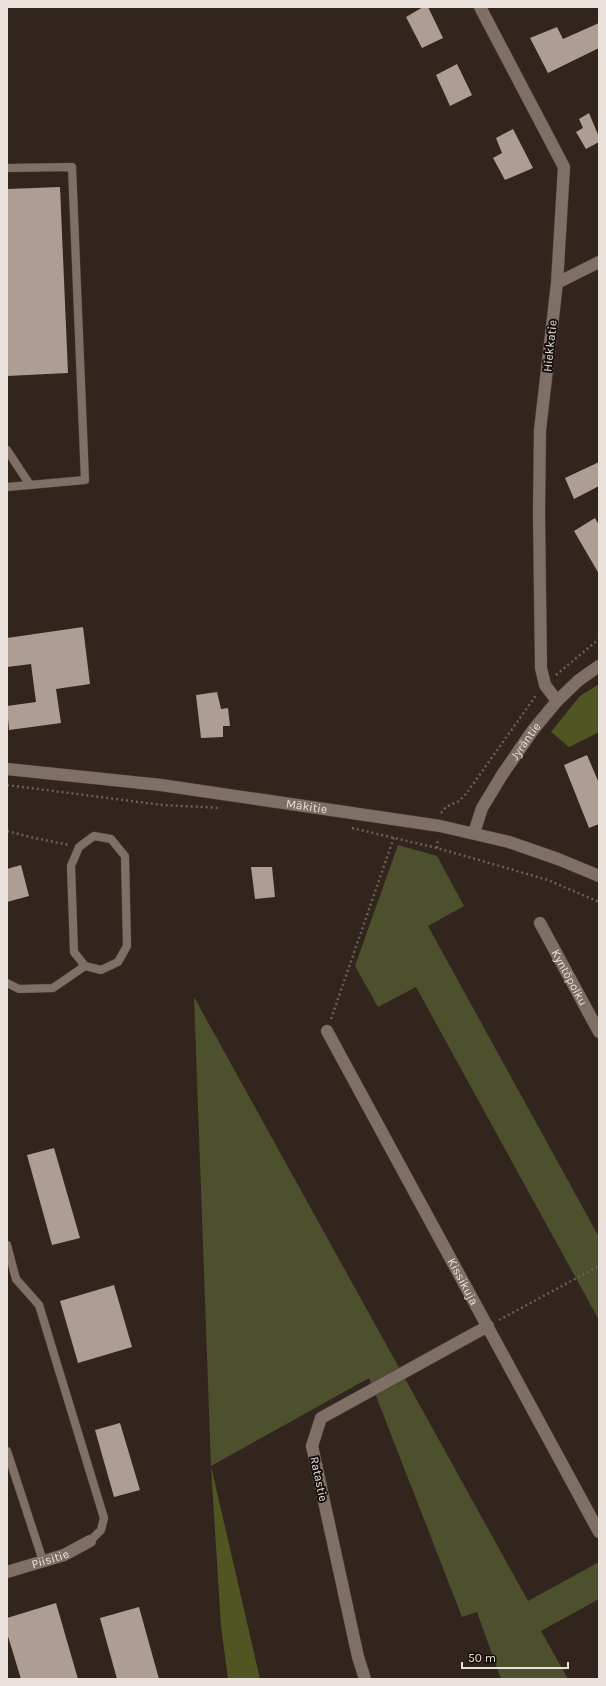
<svg xmlns="http://www.w3.org/2000/svg" width="606" height="1686" font-family="Karla,sans-serif">
  <style>
    .green { fill: #4d502c }
    .forest { fill: #515521 }
    .building { fill: #ae9d93 }
    .lines { fill: none; stroke-linecap: round; stroke-linejoin: round }
    .lane-casing { stroke: #4c413a; stroke-width: 9 }
    .street-casing { stroke: #4c413a; stroke-width: 13 }
    .secondary-casing { stroke: #4c413a; stroke-width: 13 }
    .path { stroke: #6b5f58; stroke-width: 2.5; stroke-dasharray: 2 3; stroke-linecap: butt }
    .lane { stroke: #7f6f65; stroke-width: 8 }
    .street { stroke: #7f6f65; stroke-width: 12 }
    .secondary { stroke: #7f6f65; stroke-width: 12 }
    .labels { text-anchor: middle; stroke-width: 4; stroke-linejoin: round; paint-order: stroke }
    .street-label { font-size: 12px; fill: #eae1dc; stroke: #150f0c }
  </style>
  <rect width="100%" height="100%" fill="#32251d"/>
  <path class="green" d="M398,845L437,856L464,906L428,926L599,1237V1320L416,987L378,1007L355,966Z
    M194,997L528,1601L599,1562V1599L541,1631L568,1679H501L477,1612L462,1617L369,1378L211,1466Z"/>
  <path class="forest" d="M599,684V732L569,747L551,732L580,696Z
    M211,1466L260,1679H228L221,1626Z"/>
  <path class="building" d="M423,7H428L443,38L422,48L406,17Z
    M599,23V48L548,73L530,38L557,27L563,39Z
    M457,64L472,95L450,106L436,75Z
    M589,113L599,137V142L586,149L576,132L583,128L579,119Z
    M513,129L533,168L505,180L493,158L502,153L496,138Z
    M60,187L68,373L7,376V189Z
    M599,462V486L574,499L565,478Z
    M595,518L599,525V574L574,531Z
    M83,627L90,684L56,689L61,723L9,730L7,706L36,702L31,664L7,667V638Z
    M217,692L221,709L228,708L230,726H223V737L201,738L196,695Z
    M587,755L599,783V824L589,828L564,765Z
    M21,865L29,896L7,902V869Z
    M251,867H272L275,897L255,899Z
    M54,1148L80,1238L52,1245L27,1155Z
    M114,1285L132,1347L78,1363L60,1301Z
    M120,1423L140,1490L114,1497L95,1430Z
    M56,1603L78,1679H21L7,1633V1618Z
    M139,1607L159,1679H117L100,1618Z"/>
  <g class="lines">
    <defs>
      <path id="lane" d="M7,168L72,167L85,480L7,487
        M7,450L30,485
        M7,983L19,989L53,988L85,966L101,970L118,962L127,946L125,856L111,839L94,836L79,847L71,866L74,952L85,966
        M7,1245L16,1279L39,1305L104,1518L101,1530L90,1541
        M7,1451L43,1561"/>
      <g id="street">
        <path d="M480,7L564,167L557,283L540,430L539,513L541,668L545,685L557,701"/>
        <path d="M557,283L599,262"/>
        <path id="s1" d="M540,923L599,1032"/>
        <path id="s2" d="M327,1031L599,1532"/>
        <path id="s3" d="M7,1572L64,1555L90,1541"/>
        <path d="M365,1679L358,1657L312,1446L321,1418L488,1326"/>
      </g>
      <g id="secondary">
        <path id="s4" d="M7,769L161,785L440,826L509,842L558,859L599,876"/>
        <path id="s5" d="M474,833L482,808L502,775L533,730L557,701L579,680L599,666"/>
      </g>
    </defs>
    <use href="#lane" class="lane-casing"/>
    <use href="#street" class="street-casing"/>
    <use href="#secondary" class="secondary-casing"/>
    <path class="path" d="M556,675L599,639
      M7,785L162,805L221,808
      M441,813L446,807L459,801L466,794L537,694
      M352,828L437,848L548,880L599,902
      M7,831L30,837L69,845
      M437,848L438,838
      M331,1019L394,837
      M499,1320L599,1266"/>
    <use href="#lane" class="lane"/>
    <use href="#street" class="street"/>
    <use href="#secondary" class="secondary"/>
  </g>
  <g class="labels">
    <g class="street-label">
      <text transform="translate(550 346) rotate(-84)" y="4">Hiekkatie</text>
      <text dy="4" stroke="none"><textPath href="#s5" startOffset="106">Jyräntie</textPath></text>
      <text dy="4" stroke="none"><textPath href="#s4" startOffset="302">Mäkitie</textPath></text>
      <text dy="4" stroke="none"><textPath href="#s1" startOffset="62">Kyntöpolku</textPath></text>
      <text dy="4" stroke="none"><textPath href="#s2" startOffset="285">Kissikuja</textPath></text>
      <text transform="translate(319 1479) rotate(78)" y="4">Ratastie</text>
      <text dy="4" stroke="none"><textPath href="#s3" startOffset="45">Piisitie</textPath></text>
    </g>
  </g>
  <rect width="606" height="1686" fill="none" stroke="#eae1dc" stroke-width="16"/>
  <path d="M462 1662v6h106v-6" fill="none" stroke="#eae1dc" stroke-width="2"/>
  <text x="468" y="1662" font-size="12" fill="#eae1dc" stroke="#150f0c" stroke-width="3" paint-order="stroke">50 m</text>
</svg>
